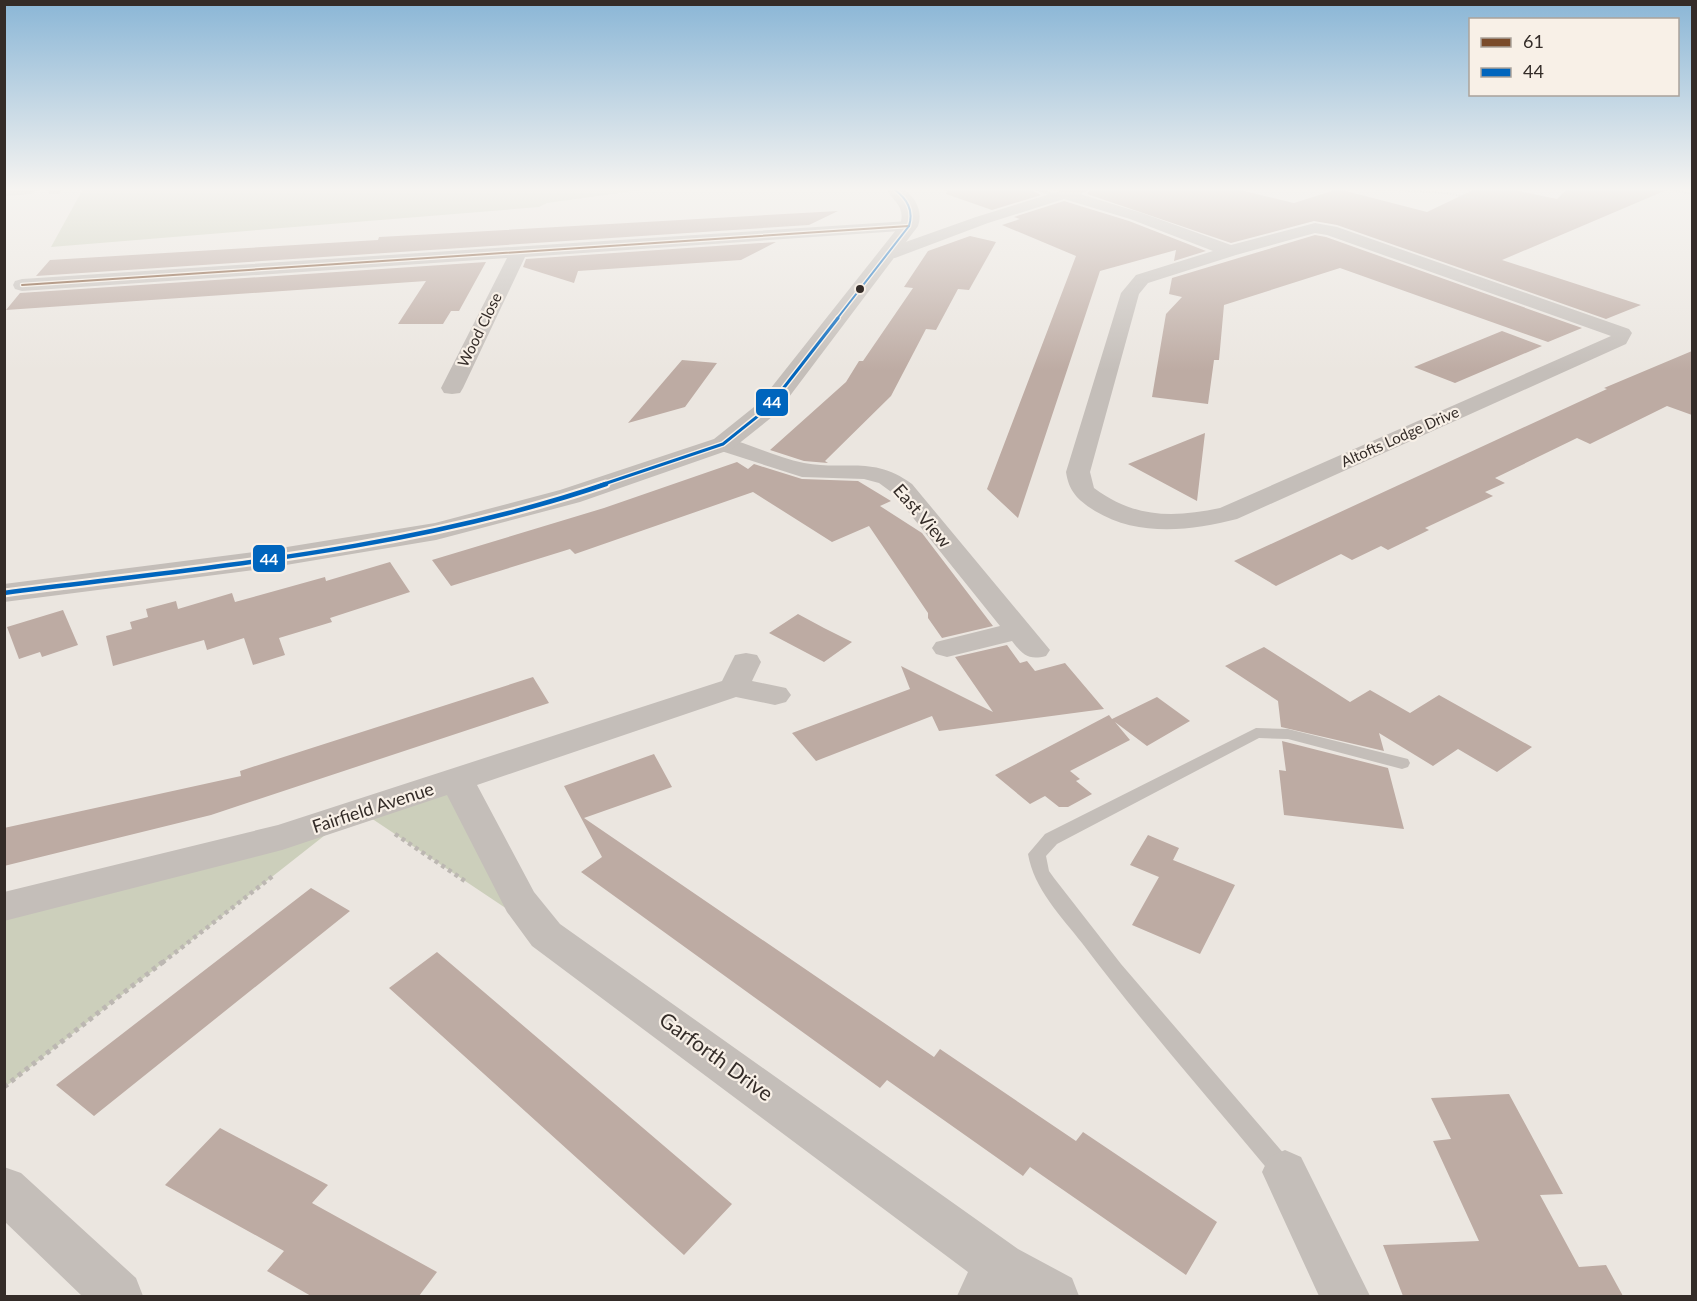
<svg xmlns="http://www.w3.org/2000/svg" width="1697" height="1301" font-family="Lato,sans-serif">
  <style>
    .green { fill: #cccfbb }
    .building { fill: #bdaba3 }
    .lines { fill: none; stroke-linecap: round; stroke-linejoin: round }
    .path-far2 { stroke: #bcb7b2; stroke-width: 2; stroke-dasharray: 1.5 1.5; stroke-linecap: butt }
    .path-far1 { stroke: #bcb7b2; stroke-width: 4.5; stroke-dasharray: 4 4; stroke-linecap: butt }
    .path { stroke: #bcb7b2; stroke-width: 5; stroke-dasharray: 4.5 4.5; stroke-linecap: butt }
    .service { fill: #c4beb9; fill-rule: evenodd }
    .minor { fill: #c4beb9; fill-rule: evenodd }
    .tertiary { fill: #c4beb9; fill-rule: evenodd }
    .bus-1-casing { stroke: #f8f0e7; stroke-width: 4.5 }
    .bus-2-far2-casing { stroke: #f8f0e7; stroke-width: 4.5 }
    .bus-2-far1-casing { stroke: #f8f0e7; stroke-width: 6 }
    .bus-2-casing { stroke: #f8f0e7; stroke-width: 9 }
    .bus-1 { stroke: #7a4b2a; stroke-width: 2 }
    .bus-2-far2 { stroke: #0065bd; stroke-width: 2 }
    .bus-2-far1 { stroke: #0065bd; stroke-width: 3 }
    .bus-2 { stroke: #0065bd; stroke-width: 4.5 }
    .bus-dot { fill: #342c28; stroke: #f8f0e7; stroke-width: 2 }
    .labels { text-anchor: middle; stroke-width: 4.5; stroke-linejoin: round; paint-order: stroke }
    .far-street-label { font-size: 15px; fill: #342c28; stroke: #f8f0e7 }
    .street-label { font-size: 18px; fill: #342c28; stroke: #f8f0e7 }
    .near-street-label { font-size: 21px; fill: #342c28; stroke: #f8f0e7 }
    .line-badge { stroke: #f8f0e7; stroke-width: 2 }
    .badge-label { font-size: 16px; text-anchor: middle; font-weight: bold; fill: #fff }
  </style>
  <rect width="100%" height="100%" fill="#ebe6e0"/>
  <path class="green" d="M83,189H649L547,203L539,207L51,247Z
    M457,780L546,935L362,812Z
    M348,817L5,1087V907Z"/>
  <path class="building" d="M947,189H1030L1041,195L992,210L946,194Z
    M1090,189H1236L1294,203L1338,189L1427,212L1475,189H1510L1557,199L1567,189H1669L1502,260L1641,305L1606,319L1337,225L1314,221L1231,243L1087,194Z
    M1064,201L1129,221L1206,251L1174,261L1176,250L1100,271L1018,518L987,489L1076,256L1002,225L1020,219L1014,217Z
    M838,211L809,225L36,276L50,260L378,240L379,237L435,234Z
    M1315,235L1326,237L1582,328L1548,342L1340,268L1224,305L1219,360H1214L1208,404L1152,397L1166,314L1182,297L1169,294L1172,278Z
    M970,236L996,242L969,290L958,289L936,330L926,329L891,396L825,461L828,463L804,461L770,450L846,382L859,361H863L913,288L904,287L928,251Z
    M776,242L741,260L578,271L574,283L523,267L526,259Z
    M486,262L459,311H451L443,324H398L426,281L6,310L20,293Z
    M1502,331L1542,346L1455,383L1414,367Z
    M1692,351V415L1667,406L1590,444L1577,438L1495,478L1505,483L1485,492L1493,496L1425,528L1429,530L1388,550L1381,546L1352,560L1341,554L1276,586L1234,561L1607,389L1604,388Z
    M682,360L717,363L685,407L628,423Z
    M1205,433L1197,501L1128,464Z
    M737,462L748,469L754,464L802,479L858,481L891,501L880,506L922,533L993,626L942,638L928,618V613L869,526L832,542L753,492L575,554L570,549L451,586L432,560L604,508Z
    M390,562L410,592L330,618L332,622L279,638L285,655L253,665L244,638L207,650L204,640L113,666L106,636L132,629L130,622L148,617L146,609L176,601L178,609L232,593L235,602L325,577L326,581Z
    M63,610L78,645L42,657L40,652L19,659L7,627Z
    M798,614L824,628L852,642L824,662L769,633Z
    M1007,645L1020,663L1027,661L1035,671L1065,663L1104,709L939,731L932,716L816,761L792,733L910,689L901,666L993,712L955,657Z
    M1264,647L1350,702L1370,690L1410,713L1439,695L1532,747L1497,772L1458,749L1433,766L1379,733L1384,751L1281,727L1278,701L1225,666Z
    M533,677L549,703L211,815L4,866V828L241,776L240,771Z
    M1157,697L1190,721L1147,746L1115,722L1130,740L1070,771L1080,779L1076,781L1092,794L1068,807H1059L1045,796L1030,804L995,775L1109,715L1112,719Z
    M1282,741L1388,768L1404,829L1284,815L1279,770L1286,771Z
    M654,754L672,787L584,818L934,1057L940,1049L1076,1141L1083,1132L1217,1222L1186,1275L1030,1167L1023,1176L887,1080L880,1088L581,872L602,857L564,786Z
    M1148,835L1179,848L1173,860L1235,885L1200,954L1132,925L1159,877L1130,865Z
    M311,888L350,911L94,1116L56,1085Z
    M437,952L732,1204L684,1255L389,988Z
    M1509,1094L1563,1194L1540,1195L1579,1267L1606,1265L1623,1296H1403L1383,1245L1479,1241L1433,1141L1451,1139L1431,1098Z
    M220,1128L328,1185L312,1203L437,1272L419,1296H311L267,1271L284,1251L165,1185Z"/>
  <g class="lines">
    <path class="path-far2" d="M1372,189L1445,193L1479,199
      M1667,189L1692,194"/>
    <path class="path-far1" d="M395,834L468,883
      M162,963L274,875"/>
    <path class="path" d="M4,1087L164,961"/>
    <path class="service" d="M1032,189H1043L1061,196L1057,198Z
      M1256,728L1288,729L1408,759L1410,763L1408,767L1402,769L1288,739L1259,738L1057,844L1046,856L1049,871L1054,878L1121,964L1291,1162L1295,1170L1291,1178L1283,1181L1275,1178C1210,1100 1143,1024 1082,943C1061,916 1034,889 1028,854L1045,834Z"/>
    <path class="minor" d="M4,189H39L31,194L4,196Z
      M48,189H63L59,194H49Z
      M1066,189H1088L1086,192L1080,194L1142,213L1231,245L1315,223L1337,227L1629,329L1632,333L1626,344L1237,519C1191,531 1138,537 1095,511C1078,500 1069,492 1066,472L1121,293L1136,275L1213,251L1130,219L1064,199L988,223L895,258H883L880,254L883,250L976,217ZM1315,233L1327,235L1611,336L1220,508C1173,518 1134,518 1094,488L1090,472L1139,294L1148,283L1236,255Z
      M909,221L915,222L917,226L915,230L525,257L463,388L460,393L452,394L444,393L441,388L507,258L22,291L15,289L13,285L15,281L22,279Z
      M723,437C750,444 776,457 804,463C845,471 873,455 912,484L1050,650L1046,656C1028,661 1022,654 1012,641L947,657L936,654L932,648L936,642L1000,626L894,494L879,483L864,479L802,477L715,449L711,444L715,439Z
      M746,653L757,655L761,662L752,681L786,688L791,695L786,702L775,705L736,697L477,785L534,892L560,924L1018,1249L1072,1278L1079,1296H957L968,1272L532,946L507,912L447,795L282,850L4,921V892L278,825L722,681L735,655Z
      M1285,1150L1301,1157L1370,1296H1319L1262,1172L1269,1157Z
      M4,1167L21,1173L136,1278L143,1296H82L4,1221Z"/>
    <path class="tertiary" d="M886,189H904C916,199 923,211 918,226L777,413L732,449L580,502L436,540L262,569L4,602V584L262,551L435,523L560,490L714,439L759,403L900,225C906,207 894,202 886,189Z"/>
    <defs>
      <path id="bus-1" d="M22,285L909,226"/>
      <path id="bus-2-far2" d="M836,320L909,226C914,210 907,199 894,189"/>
      <path id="bus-2-far1" d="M601,485L723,444L768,408L838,318"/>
      <path id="bus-2" d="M4,593C206,567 412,550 606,484"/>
    </defs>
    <use href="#bus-1" class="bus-1-casing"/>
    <use href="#bus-2-far2" class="bus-2-far2-casing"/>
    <use href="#bus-2-far1" class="bus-2-far1-casing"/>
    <use href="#bus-2" class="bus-2-casing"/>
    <use href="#bus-1" class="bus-1"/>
    <use href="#bus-2-far2" class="bus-2-far2"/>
    <use href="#bus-2-far1" class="bus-2-far1"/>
    <use href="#bus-2" class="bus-2"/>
  </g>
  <linearGradient id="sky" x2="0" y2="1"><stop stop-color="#8ab6d6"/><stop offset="0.51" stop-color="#f6f4f1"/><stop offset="1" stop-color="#f6f4f1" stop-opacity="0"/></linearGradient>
  <rect width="1697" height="371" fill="url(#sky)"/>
  <circle class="bus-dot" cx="860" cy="289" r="5"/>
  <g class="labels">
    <g class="far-street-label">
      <text transform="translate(480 330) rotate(-64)" y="5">Wood Close</text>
      <text transform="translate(1400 437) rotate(-24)" y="5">Altofts Lodge Drive</text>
    </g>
    <g class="street-label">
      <text transform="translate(922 516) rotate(49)" y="6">East View</text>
      <text transform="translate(373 808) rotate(-18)" y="6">Fairfield Avenue</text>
    </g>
    <g class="near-street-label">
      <text transform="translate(716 1057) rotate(36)" y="7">Garforth Drive</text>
    </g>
  </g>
  <g class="line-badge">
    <rect x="755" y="388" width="34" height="29" rx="6" fill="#0065bd"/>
    <rect x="252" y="544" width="34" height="29" rx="6" fill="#0065bd"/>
  </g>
  <g class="badge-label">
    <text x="772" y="408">44</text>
    <text x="269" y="565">44</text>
  </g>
  <rect width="1697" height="1301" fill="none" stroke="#342c28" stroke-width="12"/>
  <rect x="1469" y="18" width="210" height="78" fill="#f8f0e7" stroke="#aaa29b" stroke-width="1.5"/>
  <rect x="1481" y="38" width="30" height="9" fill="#7a4b2a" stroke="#aaa29b" stroke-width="1.5"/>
  <text x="1523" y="48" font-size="18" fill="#342c28">61</text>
  <rect x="1481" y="68" width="30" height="9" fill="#0065bd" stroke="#aaa29b" stroke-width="1.5"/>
  <text x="1523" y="78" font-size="18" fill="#342c28">44</text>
</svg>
